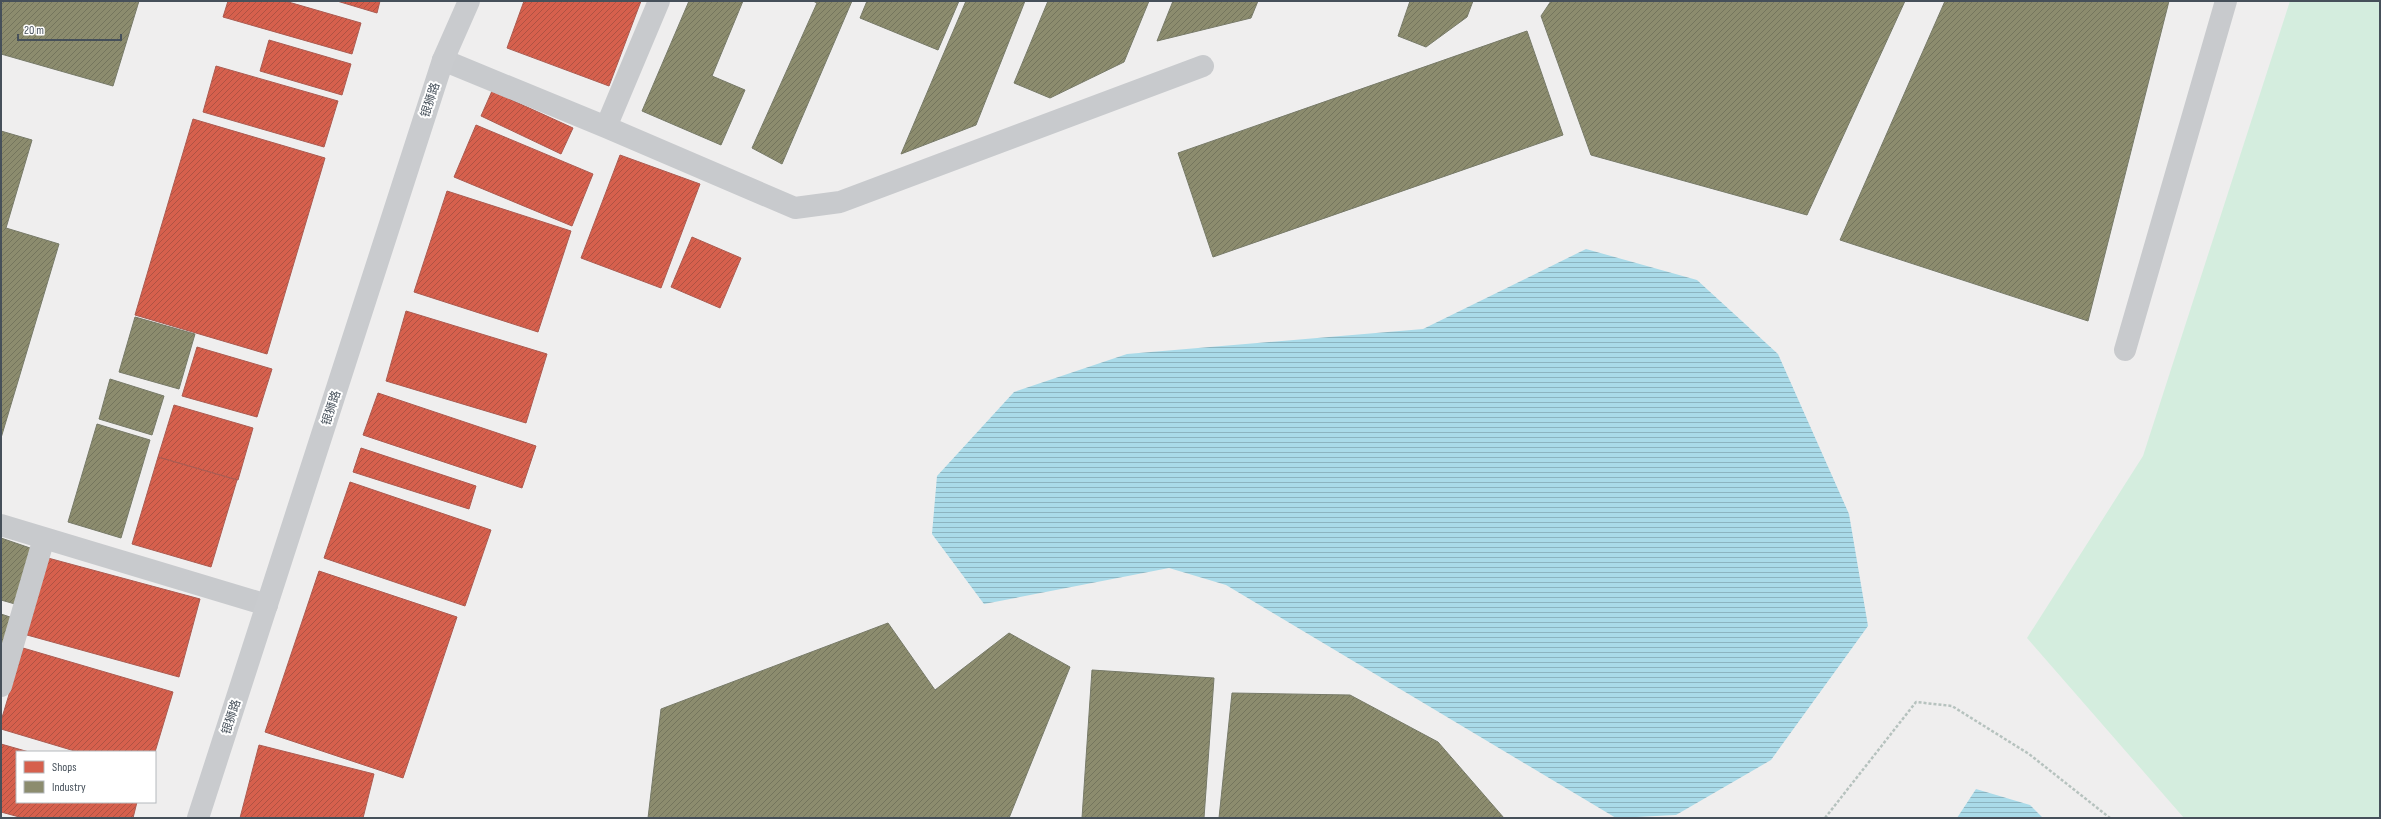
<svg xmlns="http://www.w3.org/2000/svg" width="2381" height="819" font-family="'Sofia Sans Condensed','Noto Sans SC',sans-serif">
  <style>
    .grass { fill: #d4edde }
    .water { fill: url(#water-rules) }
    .shops { fill: url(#shops-hatch); stroke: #ab5b51 }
    .industry { fill: url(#industry-hatch); stroke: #777a68 }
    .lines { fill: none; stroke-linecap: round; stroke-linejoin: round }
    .path { stroke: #b6c2be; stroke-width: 2.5; stroke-dasharray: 3 2; stroke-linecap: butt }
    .street { stroke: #c8cacd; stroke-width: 22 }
    .secondary { stroke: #c9cbce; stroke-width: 22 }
    .labels { text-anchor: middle; stroke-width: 4; stroke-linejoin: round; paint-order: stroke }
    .street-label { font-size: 12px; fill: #46505a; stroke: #fff }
  </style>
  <defs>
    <pattern id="water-rules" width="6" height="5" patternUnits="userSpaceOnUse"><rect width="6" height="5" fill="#aadbe9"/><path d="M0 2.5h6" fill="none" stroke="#8cb4c0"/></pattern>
    <pattern id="shops-hatch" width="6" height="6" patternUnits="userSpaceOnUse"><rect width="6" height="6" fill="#d6604d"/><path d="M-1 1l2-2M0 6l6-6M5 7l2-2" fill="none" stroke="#af5243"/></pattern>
    <pattern id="industry-hatch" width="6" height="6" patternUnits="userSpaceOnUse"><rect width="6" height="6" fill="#8c8c6e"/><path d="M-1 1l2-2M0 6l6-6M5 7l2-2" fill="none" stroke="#74755d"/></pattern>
  </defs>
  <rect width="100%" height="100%" fill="#efeeee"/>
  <path class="grass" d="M2290,1H2380V818H2184L2027,638L2143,456Z"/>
  <path class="water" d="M1586,249L1697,280L1778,354L1849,514L1868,626L1771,760L1676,815L1616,818L1226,585L1169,568L984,604L932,534L937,476L1014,392L1127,354L1423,329Z
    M1976,789L2030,805L2043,818H1957Z"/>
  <path class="shops" d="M228,1H285L361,23L352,54L223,17Z
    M337,1H380L377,13Z
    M524,1H641L609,86L507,48Z
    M269,40L351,64L342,95L260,71Z
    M216,66L338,101L324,147L203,112Z
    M492,91L573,128L561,154L481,116Z
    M193,119L325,158L267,354L135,315Z
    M476,125L593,174L572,226L454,177Z
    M620,155L700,184L661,288L581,258Z
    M447,191L571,231L538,332L414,292Z
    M692,237L741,258L720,308L671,287Z
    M406,311L547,354L526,423L386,381Z
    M197,347L272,369L257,417L182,396Z
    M378,393L536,446L522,488L363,435Z
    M174,405L253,428L238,480L158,457Z
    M361,448L476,486L469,509L353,472Z
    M158,457L237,480L211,567L132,544Z
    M350,482L491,530L465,606L324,558Z
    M48,558L200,599L179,677L27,635Z
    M319,571L457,617L403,778L265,732Z
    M23,648L173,692L155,752H78L1,729V721Z
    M1,744L29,752H17V802H137L133,818H23L1,812Z
    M259,745L374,774L363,818H240Z"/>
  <path class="industry" d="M1,1H139L113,86L1,54Z
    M689,1H743L712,76L745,90L721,145L642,111Z
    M813,1H852L782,164L752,148L817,3Z
    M867,1H959L938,50L860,18Z
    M966,1H1025L976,125L901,154Z
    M1048,1H1149L1124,62L1050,98L1014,83Z
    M1173,1H1258L1251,18L1157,41Z
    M1410,1H1473L1467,17L1426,47L1398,36Z
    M1551,1H1905L1807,215L1591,155L1541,16Z
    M1945,1H2169L2088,321L1840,240Z
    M1527,31L1563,135L1213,257L1178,153Z
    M1,131L32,140L6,228L59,244L1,438Z
    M135,317L195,334L179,389L119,372Z
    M110,379L164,396L152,435L99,419Z
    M97,424L150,440L121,538L68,522Z
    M1,538L33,549L15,604L1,600Z
    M1,614L16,619L1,658Z
    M888,623L935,690L1009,633L1070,667L1009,818H648L661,709Z
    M1092,670L1214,678L1204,818H1082Z
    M1232,693L1350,695L1438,742L1504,818H1219Z"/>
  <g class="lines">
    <path class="path" d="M1825,818L1916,702L1952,706L2029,754L2110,818"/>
    <path class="street" d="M443,60L606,127L795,208L840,202L1203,66
      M606,127L659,1
      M2125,350L2226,1
      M1,525L267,605
      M1,686L44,538"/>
    <path class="secondary" d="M198,818L443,60L469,1"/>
  </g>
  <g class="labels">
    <g class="street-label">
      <text transform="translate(430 100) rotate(-72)" y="4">银狮路</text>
      <text transform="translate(331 408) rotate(-72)" y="4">银狮路</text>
      <text transform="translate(231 717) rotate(-72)" y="4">银狮路</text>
    </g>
  </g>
  <rect width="2381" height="819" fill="none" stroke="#46505a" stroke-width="4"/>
  <rect x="16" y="751" width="140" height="52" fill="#ffffff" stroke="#b5b9bd"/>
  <rect x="24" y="761" width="20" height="12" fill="#d6604d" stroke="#b5b9bd"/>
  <text x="52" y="771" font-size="12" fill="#46505a">Shops</text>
  <rect x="24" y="781" width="20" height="12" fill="#8c8c6e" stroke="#b5b9bd"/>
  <text x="52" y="791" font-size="12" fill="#46505a">Industry</text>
  <path d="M18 34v6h103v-6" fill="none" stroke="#46505a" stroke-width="2"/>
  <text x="24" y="34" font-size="12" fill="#46505a" stroke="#ffffff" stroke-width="3" paint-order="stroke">20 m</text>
</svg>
